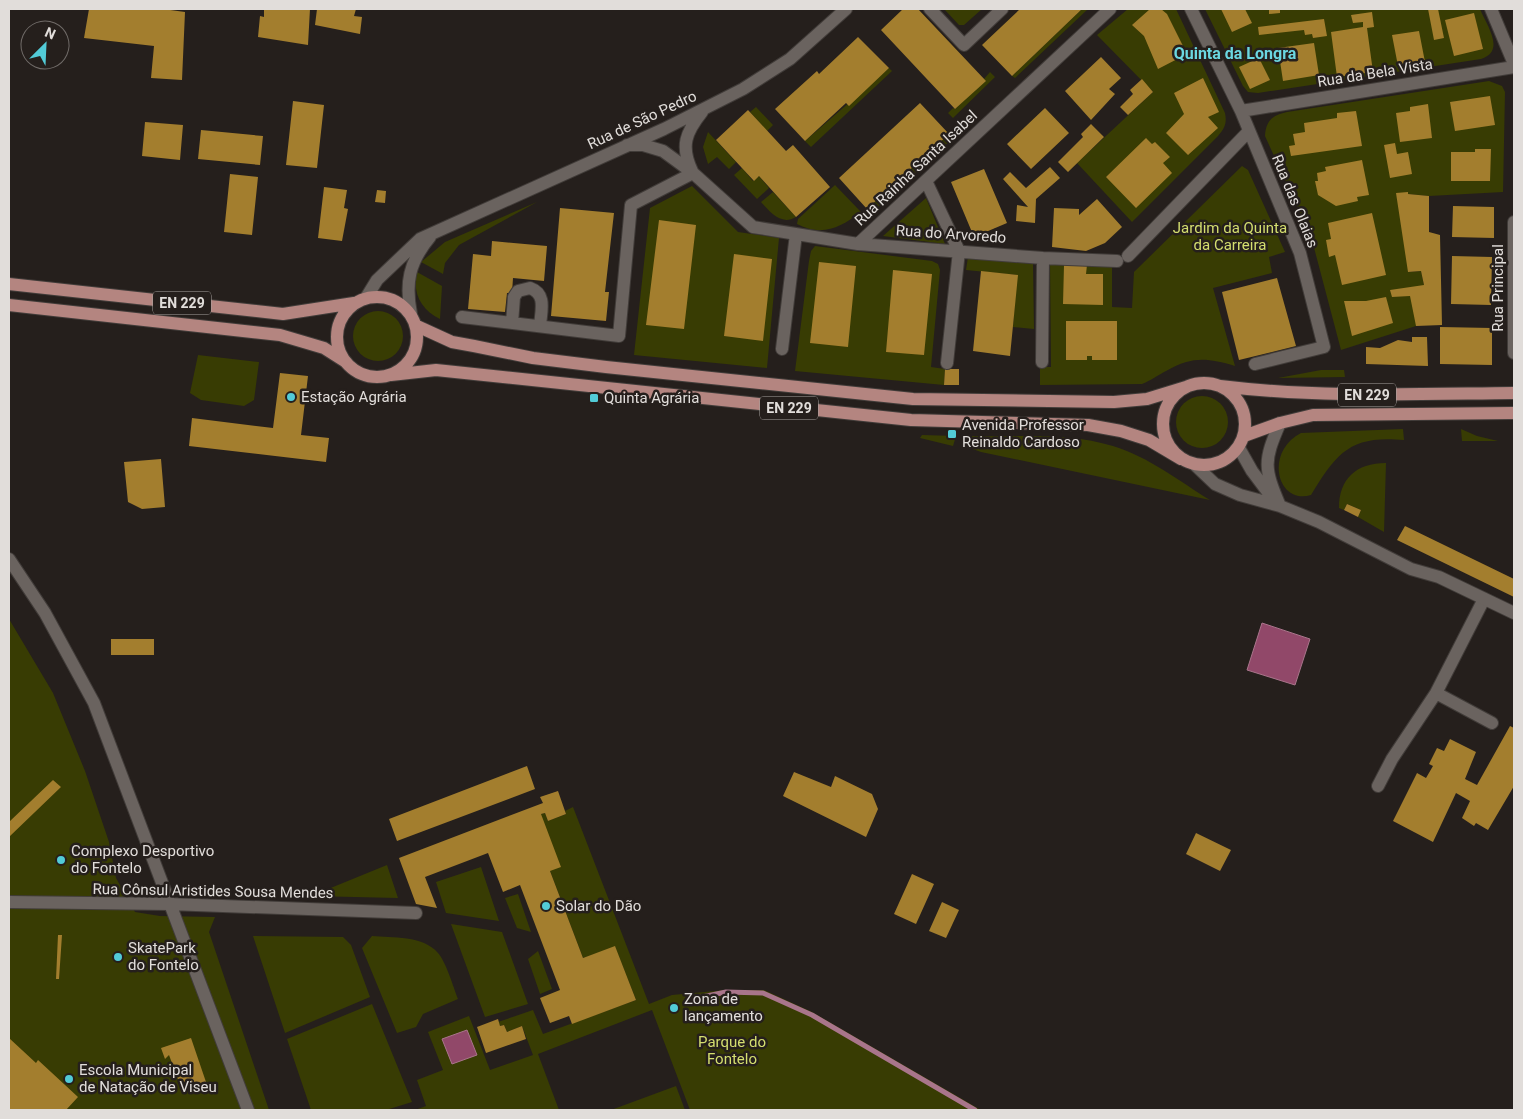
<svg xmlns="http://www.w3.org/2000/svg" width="1523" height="1119" font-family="Roboto,sans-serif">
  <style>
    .green { fill: #383c03 }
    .water { fill: #914869; stroke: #a9758b }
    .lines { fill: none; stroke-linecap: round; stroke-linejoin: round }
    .stream { stroke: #a9758b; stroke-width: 5 }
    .building { fill: #a37e2e }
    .street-casing { stroke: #413c39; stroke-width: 14 }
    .secondary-casing { stroke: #413c39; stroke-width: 14 }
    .primary-casing { stroke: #413c39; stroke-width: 14 }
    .street { stroke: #6a635f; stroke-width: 12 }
    .secondary { stroke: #6a635f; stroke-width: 12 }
    .primary { stroke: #b48580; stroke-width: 12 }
    .poi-dot { fill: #52cbd7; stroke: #251f1c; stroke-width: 2 }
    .labels { text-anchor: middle; stroke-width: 5; stroke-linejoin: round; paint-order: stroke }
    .shield { fill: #251f1c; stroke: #a9a4a1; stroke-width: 1 }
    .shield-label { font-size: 14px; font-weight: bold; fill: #e1ddda }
    .street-label { font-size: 15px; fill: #e1ddda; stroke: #251f1c }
    .park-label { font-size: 15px; fill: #d4de6f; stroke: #251f1c }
    .poi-label { font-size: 15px; fill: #e1ddda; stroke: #251f1c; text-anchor: start }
    .neighbourhood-label { font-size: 16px; font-weight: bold; fill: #6bd7e1; stroke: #251f1c }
  </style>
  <rect width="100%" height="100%" fill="#251f1c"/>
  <path class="green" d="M947,9H982L964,25H959L945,10Z
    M1082,9H1088L1015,78L1012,76Z
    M1128,9H1176L1225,113C1227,123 1225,128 1218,136L1132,222L1077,163L1153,92L1097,35Z
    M1205,9H1480C1487,26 1506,51 1481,59L1258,93L1248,92L1243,86Z
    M889,68L892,71L811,147L805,141Z
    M990,72L995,77L953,118L948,113L953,108L955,109L985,81L984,79Z
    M1489,81L1502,86L1505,92L1503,192L1429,196L1408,194V192L1409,272L1421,271L1424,285L1416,326L1341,350L1312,240L1265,136C1266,120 1273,115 1287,112Z
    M756,107L773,125L767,131L750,112Z
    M708,132L736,162L729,169L717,157L708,164L703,147Z
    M949,134L953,138L872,213L867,209Z
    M1242,166L1248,170L1285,252L1269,257L1272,273L1213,288L1235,366C1207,358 1193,356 1166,371C1158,375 1152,380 1142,384L1040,385V367H1051L1050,261L1112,264V307L1132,308L1134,272Z
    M742,168L753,181L759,176L769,188L757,199L734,175Z
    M835,185L861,212C840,228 822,237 797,224L798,219Z
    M692,186L738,232L779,238L767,368L634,355L650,208Z
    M773,192L796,217C781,226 770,212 761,202Z
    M926,198L945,244L883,236Z
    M537,202L459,245L445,263L443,274L421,262L445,242Z
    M815,246L932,261L938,264L940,270L931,367L945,369L944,385L795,371L809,261L811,251Z
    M968,257L1033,264L1034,329L1013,327L1017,275L966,270Z
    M417,272L442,286L440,319C421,310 412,293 417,272Z
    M353 336a25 25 0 1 1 50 0a25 25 0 1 1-50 0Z
    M198,355L259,362L254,400L244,406L201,400L190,393Z
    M1321,370H1344L1345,377L1278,378Z
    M1176 422a26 26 0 1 1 52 0a26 26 0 1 1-52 0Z
    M1403,429L1404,440C1351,435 1337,452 1311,495C1277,505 1264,452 1301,433Z
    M1461,429L1477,436L1498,441H1462Z
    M922,435L956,436L953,446L920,438Z
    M971,436C1018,437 1068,432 1113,446C1149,457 1179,481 1210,500L981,452L970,448Z
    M1386,463L1384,532L1358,517L1361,510L1347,504L1344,510L1339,508C1339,479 1356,463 1386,463Z
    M9,619L53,693L85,771L109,842L116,878L135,912L160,916L215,917L209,932L269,1110H9Z
    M573,807L649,1004L672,995L726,990H764L812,1012L981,1110H690L652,1010L538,1054L559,1110H415L426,1106L417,1080L443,1070L428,1032L469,1016L490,1070L533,1055L522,1026L507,1032L504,1025L500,1026L498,1022L533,1010L543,1034L636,1000L615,947L583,958L550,871L541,814L545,813L548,821L566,814L565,811Z
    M387,865L398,898L311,896Z
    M481,867L499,921L446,913L436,882Z
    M518,894L531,932L517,928L505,898Z
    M451,924L502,932L528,1004L485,1017Z
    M253,936L343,937L351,945L370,997L285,1033Z
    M372,936C392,938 423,935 438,953C446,962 453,986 458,999L423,1014L416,1027L397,1033L362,948Z
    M538,951L552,989L540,994L528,959Z
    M372,1004L412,1102L386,1110H311L287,1039Z
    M676,1086L685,1110H611Z"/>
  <path class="water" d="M1262,623L1310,639L1295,685L1247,670Z
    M467,1030L477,1055L452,1064L442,1039Z"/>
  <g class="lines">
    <path class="stream" d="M697,998L726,992L763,993L812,1015L975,1110"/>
  </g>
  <path class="building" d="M89,9H163L185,12L182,80L151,78L154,46L84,38Z
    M264,9H310L308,45L258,37L260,16L264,17Z
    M317,9H356L354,16L362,17L360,34L315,25Z
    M903,9H918L986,81L955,109L881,30Z
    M1020,9H1082L1012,76L982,45Z
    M1150,9H1161L1167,14L1187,54L1158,69L1144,36L1132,25Z
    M1221,9H1245L1252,23L1232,32Z
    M1269,9H1280V13L1269,14Z
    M1428,9H1438L1444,38L1434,40Z
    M1372,12L1374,27L1367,28L1373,72L1337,77L1331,32L1363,27V22L1353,23L1351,15Z
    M1474,13L1483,49L1454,56L1445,20Z
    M1324,19L1327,36L1313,38L1312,34L1305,35L1304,30L1259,35L1258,27Z
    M1419,31L1425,62L1398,66L1392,35Z
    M858,37L889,68L849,106L846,103L805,141L775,109L817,71L819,74Z
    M1314,43L1319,75L1283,81L1278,48Z
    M1101,57L1121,78L1109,89L1115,94L1091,120L1065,91Z
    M1259,58L1270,80L1250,89L1239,67Z
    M1203,78L1219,112L1208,117L1218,128L1188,155L1166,133L1184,114L1174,93Z
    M1142,79L1153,92L1128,115L1120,107L1133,94L1130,90Z
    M1490,96L1495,125L1455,131L1450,102Z
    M293,101L324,105L317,168L286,165Z
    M920,103L949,134L867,209L839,178Z
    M1428,104L1432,138L1400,142L1396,113L1410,111V107Z
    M1045,108L1069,133L1031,169L1007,144Z
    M748,110L786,151L793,145L830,187L796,217L759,176L754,181L716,140Z
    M1356,111L1362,146L1291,156L1289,146L1295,145L1293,134L1305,132L1304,123L1337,118V113Z
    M145,122L183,125L180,160L142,156Z
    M1091,124L1104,137L1068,172L1058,162L1083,137L1081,134Z
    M201,130L263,136L260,165L198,159Z
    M1146,138L1152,144L1155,142L1170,157L1163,163L1172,173L1136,208L1106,177Z
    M1395,143L1397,154L1408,152L1412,174L1390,178L1384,145Z
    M1475,149H1491L1490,181H1451V152H1475Z
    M1362,160L1369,195L1357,197L1358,201L1336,206L1318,195L1315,181H1318L1317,173L1326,171L1325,167Z
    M1050,167L1060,178L1036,199L1035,223L1016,221L1017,205L1028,207L1003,179L1010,172L1026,188Z
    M984,169L1007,223L974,237L951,182Z
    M230,174L258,177L252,235L224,232Z
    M324,187L347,190L344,208L348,209L342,241L318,238Z
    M377,190L386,191L385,203L375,202Z
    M1408,192V194L1429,196V232L1440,235L1442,325L1416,326L1410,296L1392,297L1390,290L1424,285L1421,271L1408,272L1396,193Z
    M1097,199L1122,227L1105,243L1086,251L1052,247L1054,208L1079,209V215Z
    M1453,206L1494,207V238L1452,237Z
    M560,208L614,213L605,292H609L606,321L551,316Z
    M1372,213L1386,275L1342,285L1335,255L1329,257L1326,240L1331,239L1328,223Z
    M659,220L696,225L684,329L646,325Z
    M492,241L547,246L544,281L513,278L512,293H507L505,312L468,309L473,254L491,256Z
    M734,254L772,259L763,341L724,336Z
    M1452,256L1492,257L1491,305L1451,304Z
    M819,262L856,266L848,347L810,343Z
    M1064,265H1087L1086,274H1103V305L1063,304Z
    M893,270L932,274L924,355L886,352Z
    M981,271L1018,275L1010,356L973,351Z
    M1277,278L1296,346L1239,360L1222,292Z
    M1386,297L1393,323L1352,336L1344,301H1366Z
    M1066,321H1117V360H1092V356H1087V360H1066Z
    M1440,327L1492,328V365L1440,364Z
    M1412,337H1427L1428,366L1366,364V347L1380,348L1398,340L1412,342Z
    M945,369H959V385H944Z
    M280,373L308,376L301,435L329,438L326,462L189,446L192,418L273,428Z
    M161,459L165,507L142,509L128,502L124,462Z
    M1347,504L1361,510L1358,517L1344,510Z
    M1405,526L1514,579V597L1397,540Z
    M111,639H154V655H111Z
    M1510,726L1514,728V786L1488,830L1476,823L1474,826L1462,818L1470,801L1456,793L1433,842L1393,821L1417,773L1426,778L1433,766L1429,764L1437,748L1444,751L1450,739L1476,752L1465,779L1477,785Z
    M527,766L535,789L397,841L389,819Z
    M794,772L831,787L835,776L872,794L878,809L866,837L783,796Z
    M53,780L61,787L9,837V822Z
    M558,791L566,814L548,821L545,813L541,814L561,867L550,871L583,958L615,946L636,1000L572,1024L569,1016L550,1023L540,998L560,990L520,885L503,892L488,853L425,877L437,908L416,904L399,858L543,803L540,797Z
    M1196,833L1231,850L1220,871L1186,854Z
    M912,874L934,884L916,924L894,914Z
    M942,902L959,910L946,938L929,931Z
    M58,935H62L59,979H56Z
    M498,1019L500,1026L504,1025L507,1032L522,1026L526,1039L486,1053L477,1027Z
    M9,1038L36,1063L38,1060L78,1097L66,1110H9Z
    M191,1038L206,1082L182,1090L169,1055L165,1059L161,1048Z"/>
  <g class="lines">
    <defs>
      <path id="street" d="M930,9L964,45L1002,9
        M1191,9L1241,111L1300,253L1324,347L1255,364
        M1491,9L1514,64
        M1241,111L1514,67
        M627,145H643L663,151L693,173L753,227L858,244L1110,9
        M692,171C680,146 686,132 702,112
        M926,181L959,251L947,363
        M1514,222V353
        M858,244L1043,258L1117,261
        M1128,256L1249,131
        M366,298L377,280L420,239L664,129L743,89L790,59L846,9
        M411,314C405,283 409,262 430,237
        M462,317L619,336L631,205L693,173
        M512,323L514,297L518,291L530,288C547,294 541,311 540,326
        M782,349L796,234
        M1042,362L1043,258
        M9,559L45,613L94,703L248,1110
        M1436,693L1484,599
        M1378,786L1392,759L1436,693L1492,723
        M9,902L169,904L416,913"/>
      <path id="secondary" d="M1280,423C1263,462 1264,468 1280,506
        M1239,448L1252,471L1270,495
        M1195,465L1215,484L1240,495L1280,506L1319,522L1411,569L1439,577L1514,613"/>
      <path id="primary" d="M9,284L283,314L354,303
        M337 337a40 40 0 1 1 80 0a40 40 0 1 1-80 0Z
        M9,305L280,335L324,348L346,362
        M417,326L452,342L474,346L533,358L606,367L913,399L1114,402L1147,399L1186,387
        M391,375L436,370L911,420L1088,425L1121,431L1149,440L1181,459
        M1163 424a41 41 0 1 1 82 0a41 41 0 1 1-82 0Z
        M1220,386C1318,398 1416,394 1514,393
        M1244,436L1280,423L1313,415L1514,413"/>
    </defs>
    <use href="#street" class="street-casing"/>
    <use href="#secondary" class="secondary-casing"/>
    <use href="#primary" class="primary-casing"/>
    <use href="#street" class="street"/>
    <use href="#secondary" class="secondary"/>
    <use href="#primary" class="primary"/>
  </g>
  <g class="poi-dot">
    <circle cx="291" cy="397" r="5"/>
    <rect x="589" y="393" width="10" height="10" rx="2.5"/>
    <rect x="947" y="429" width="10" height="10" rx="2.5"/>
    <circle cx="61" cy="860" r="5"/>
    <circle cx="546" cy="906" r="5"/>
    <circle cx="118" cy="957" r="5"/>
    <circle cx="674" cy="1008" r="5"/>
    <circle cx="69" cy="1079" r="5"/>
  </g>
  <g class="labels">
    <g class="shield">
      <rect x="153" y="291.5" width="58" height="23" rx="4"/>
      <rect x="1338" y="383.5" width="58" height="23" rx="4"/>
      <rect x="760" y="396.5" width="58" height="23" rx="4"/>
    </g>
    <g class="shield-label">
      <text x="182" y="308">EN 229</text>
      <text x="1367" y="400">EN 229</text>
      <text x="789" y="413">EN 229</text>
    </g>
    <g class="street-label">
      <text transform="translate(1375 73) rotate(-9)" y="5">Rua da Bela Vista</text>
      <text transform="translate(642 120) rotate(-25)" y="5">Rua de São Pedro</text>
      <text transform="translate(916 168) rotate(-43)" y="5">Rua Rainha Santa Isabel</text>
      <text transform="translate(1295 201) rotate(68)" y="5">Rua das Olaias</text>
      <text transform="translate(951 234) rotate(4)" y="5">Rua do Arvoredo</text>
      <text transform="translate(1498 288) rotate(-90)" y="5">Rua Principal</text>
      <text transform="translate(213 891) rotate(1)" y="5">Rua Cônsul Aristides Sousa Mendes</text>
    </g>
    <g class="park-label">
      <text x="1230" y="233">Jardim da Quinta<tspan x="1230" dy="17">da Carreira</tspan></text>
      <text x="732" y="1047">Parque do<tspan x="732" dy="17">Fontelo</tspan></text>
    </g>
    <g class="poi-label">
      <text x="301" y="402">Estação Agrária</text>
      <text x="604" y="403">Quinta Agrária</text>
      <text x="962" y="430">Avenida Professor<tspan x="962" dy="17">Reinaldo Cardoso</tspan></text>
      <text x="71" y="856">Complexo Desportivo<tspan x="71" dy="17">do Fontelo</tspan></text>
      <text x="556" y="911">Solar do Dão</text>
      <text x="128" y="953">SkatePark<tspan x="128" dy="17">do Fontelo</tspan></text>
      <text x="684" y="1004">Zona de<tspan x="684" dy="17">lançamento</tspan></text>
      <text x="79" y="1075">Escola Municipal<tspan x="79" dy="17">de Natação de Viseu</tspan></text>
    </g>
    <g class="neighbourhood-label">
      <text x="1235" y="59">Quinta da Longra</text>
    </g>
  </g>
  <rect width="1523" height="1119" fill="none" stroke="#e1ddda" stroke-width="20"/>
  <g transform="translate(45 45) rotate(24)"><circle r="24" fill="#251f1c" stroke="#706b68"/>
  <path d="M0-4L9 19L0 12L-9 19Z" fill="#52cbd7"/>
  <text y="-8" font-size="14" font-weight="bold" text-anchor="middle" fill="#e1ddda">N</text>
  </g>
</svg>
